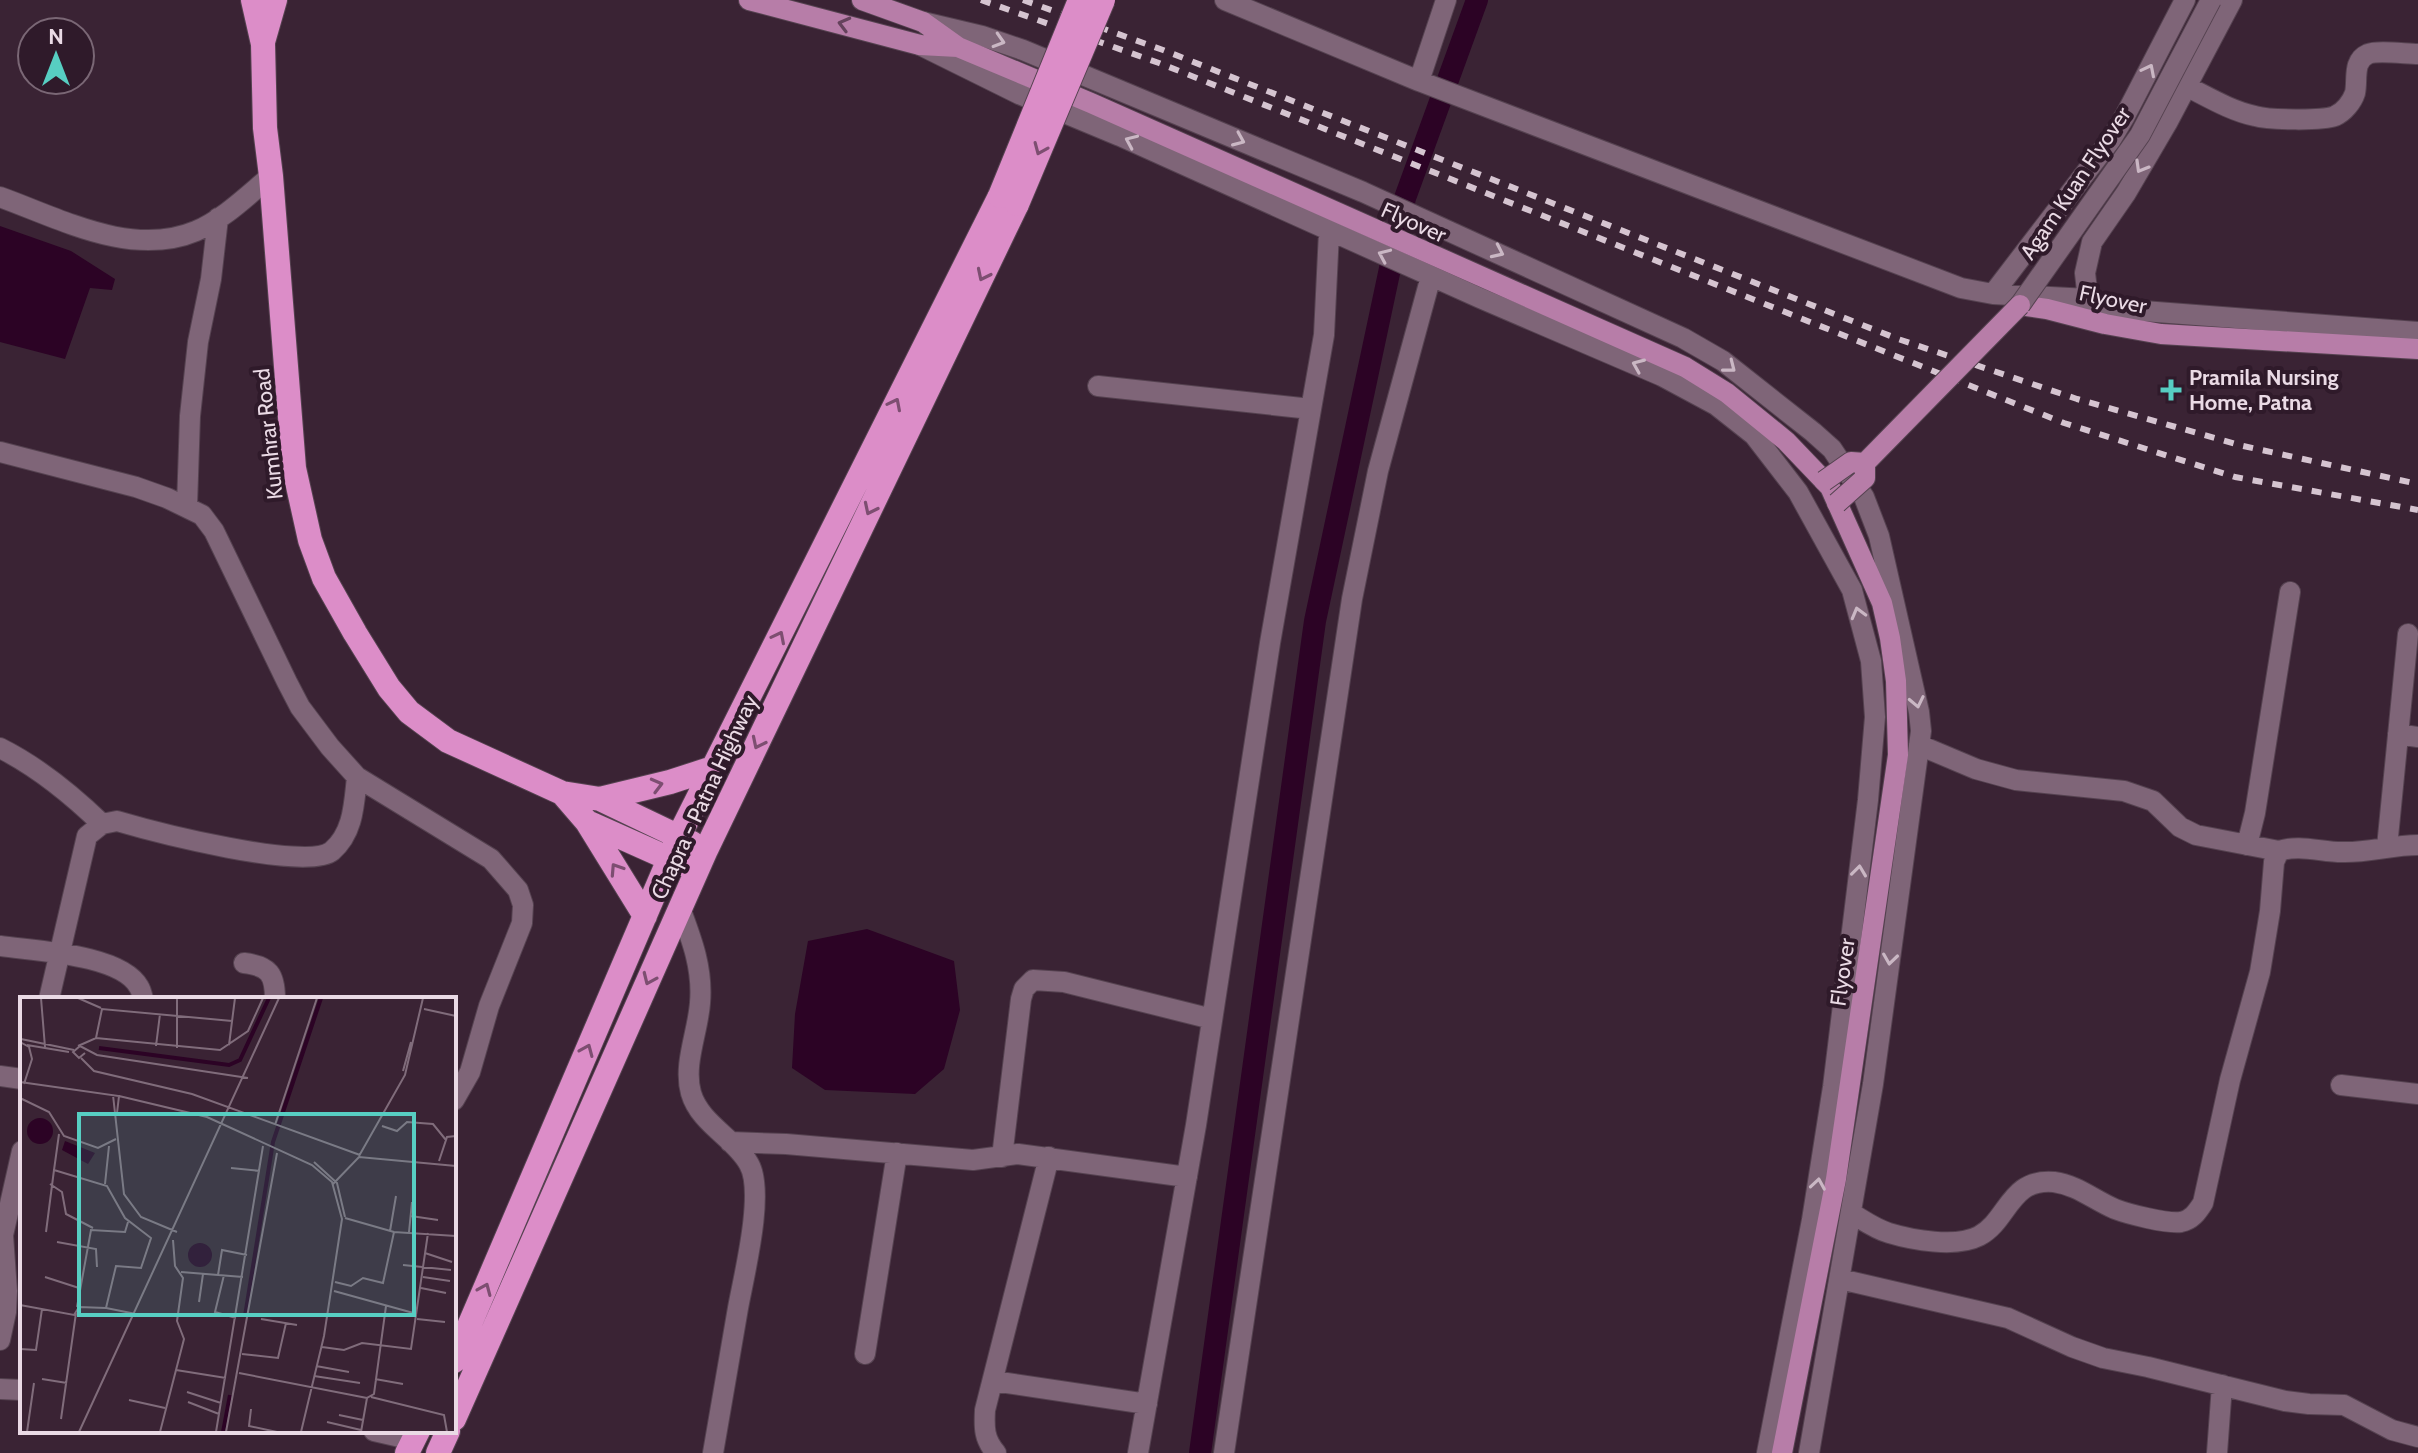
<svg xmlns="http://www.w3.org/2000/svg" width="2418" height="1453" font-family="Cabin,sans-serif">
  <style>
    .water { fill: #2c0325 }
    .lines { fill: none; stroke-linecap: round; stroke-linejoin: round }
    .canal { stroke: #2c0325; stroke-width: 22 }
    .minor-casing { stroke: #554250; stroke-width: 22 }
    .major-casing { stroke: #554250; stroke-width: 22 }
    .highway-casing { stroke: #554250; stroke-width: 26 }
    .minor { stroke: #7f6578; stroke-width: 20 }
    .major { stroke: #b77da8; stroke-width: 20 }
    .highway { stroke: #dc8dc8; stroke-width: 24 }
    .rail { stroke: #d5c4d0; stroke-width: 6; stroke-dasharray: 10 10; stroke-linecap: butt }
    .minor-bridge-casing { stroke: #554250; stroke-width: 22; stroke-linecap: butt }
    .major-bridge-casing { stroke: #554250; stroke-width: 22; stroke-linecap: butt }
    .highway-bridge-casing { stroke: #554250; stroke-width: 26; stroke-linecap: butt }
    .minor-bridge { stroke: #7f6578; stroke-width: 20 }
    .major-bridge { stroke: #b77da8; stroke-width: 20 }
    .highway-bridge { stroke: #dc8dc8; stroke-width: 24 }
    .oneway { stroke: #65425c }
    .oneway2 { stroke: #cab7c4 }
    .oneway3 { stroke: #7d4e71 }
    .poi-dot { fill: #57cec2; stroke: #2f1a2a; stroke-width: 3 }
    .labels { text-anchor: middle; stroke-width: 8; stroke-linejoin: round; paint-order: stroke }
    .street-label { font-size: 22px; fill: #eadae5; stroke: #2f1a2a }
    .poi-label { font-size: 22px; font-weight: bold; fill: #eadae5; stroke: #2f1a2a; text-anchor: start }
    .inset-river { fill: none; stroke: #2c0325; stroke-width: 4 }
    .inset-road { fill: none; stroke: #806c7b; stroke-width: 2 }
    .view { fill: #57cec2; fill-opacity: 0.15; stroke: #57cec2; stroke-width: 4 }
    .inset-edge { fill: none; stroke: #eadae5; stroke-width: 4 }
  </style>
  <rect width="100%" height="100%" fill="#3a2334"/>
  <path class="water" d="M0,226L71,251L115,279L112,290L90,288L65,359L0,342Z
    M867,929L954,961L960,1010L944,1069L915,1094L825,1090L792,1068L795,1014L808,941Z"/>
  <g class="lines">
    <path class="canal" d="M1200,1453L1315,621L1405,198L1477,0"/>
    <defs>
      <path id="minor" d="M1225,0L1419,81L1961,288L1993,294L2088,299L2117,309L2418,332
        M923,22L982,36L1023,50L1363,192L1683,338L1723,361L1813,432L1832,449L1864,497L1879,536L1919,712L1921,731L1873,1084L1809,1453
        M920,45L1019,94L1120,136L1480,298L1662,376L1716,405L1754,435L1798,492L1852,590L1871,661L1875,717L1868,800L1833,1087L1812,1220L1767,1453
        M1419,81L1446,0
        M2186,86C2208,97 2231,111 2255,116C2269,120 2322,121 2335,116C2344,112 2352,102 2355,93C2358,80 2352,61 2368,54C2378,50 2406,54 2418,54
        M0,197C61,219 132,258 196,231C224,219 248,195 271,176
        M1993,294L2110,141L2125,116L2185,0
        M2088,299L2085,273L2092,242L2126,193L2167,123L2232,0
        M1098,386L1311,409
        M0,452L136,487L167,498L202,515L214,531L287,682L300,707L330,747L357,777L491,859L518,890L523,905L522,923L489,1006L470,1072L454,1100
        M187,506L190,416L198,342L211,279L218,218
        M2398,734L2418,737
        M1919,745L1976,769L2016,780L2124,791L2153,801L2180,827L2196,835L2279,851
        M0,748C38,767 71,794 102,824
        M2247,845L2255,813L2290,592
        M2387,847L2408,634
        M680,908C692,940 703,969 700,1003C698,1032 683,1064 691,1093C700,1124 735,1138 749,1164C765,1192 744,1275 738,1308C730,1357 721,1405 713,1453
        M0,946C34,951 121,954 139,987C141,990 142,995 143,999
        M244,963C269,966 275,974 275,999
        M49,999L87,836L102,824L117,821C151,831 307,872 332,851C354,832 354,803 357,777
        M0,1076L22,1079
        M2341,1085L2418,1094
        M730,1142L786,1144L973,1160L1018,1154L1187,1177
        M1002,1157L1021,999L1024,989L1033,980L1064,982L1212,1019
        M1851,1213C1863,1220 1875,1229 1889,1233C1912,1240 1956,1248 1979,1236C2009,1220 2009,1178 2054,1182C2077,1185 2094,1200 2115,1209C2128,1214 2167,1224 2181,1222C2192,1220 2197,1212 2203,1203L2230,1080L2260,972L2270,911L2274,862L2279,851C2299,844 2321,852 2342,852C2367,853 2392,845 2418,845
        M1840,1279L2008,1318L2072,1347L2103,1358L2148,1367L2285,1401L2309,1404L2344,1405L2392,1430L2418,1437
        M0,1340L6,1312L7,1291L3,1235L22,1151
        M865,1354L897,1153
        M993,1381L1147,1404
        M0,1389L22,1390
        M374,1431L413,1440
        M996,1453C984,1439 984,1428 985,1410L1049,1157
        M1138,1453L1196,1125L1270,643L1324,335L1329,232
        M1224,1453L1352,599L1378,471L1431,276
        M2217,1453L2222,1385"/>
      <path id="major" d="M749,0L920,45L958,47
        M862,0L923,22L958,47L1091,103L1685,367L1727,393L1786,441L1830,487L1882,603L1890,638L1896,681L1898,755L1836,1179L1782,1453
        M2020,305L2047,309L2105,324L2161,334L2418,349"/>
      <path id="highway" d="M253,0L263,44L265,128L271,176L294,468L310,540L324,578L355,633L389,688L409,712L448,741L562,793L600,799L692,843
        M263,42L275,0
        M562,793L587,822L681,864
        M600,799L670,782L713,768
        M587,822L645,916
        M454,1361L679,836L1000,196
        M454,1419L706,850L1017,204
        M407,1453L418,1431
        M438,1453L448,1431"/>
    </defs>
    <use href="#minor" class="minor-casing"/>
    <use href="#major" class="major-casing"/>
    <use href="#highway" class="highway-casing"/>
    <use href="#minor" class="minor"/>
    <use href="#major" class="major"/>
    <use href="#highway" class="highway"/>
    <path class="rail" d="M981,0L1159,63L2064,423L2235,477L2418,510
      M1023,0L1163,50L1898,339L2077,399L2243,446L2418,484"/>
    <defs>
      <path id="minor-bridge" d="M2020,305L2140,135L2211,0"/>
      <path id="major-bridge" d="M1824,481L1851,462L1865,463
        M1837,503L1865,478V463L2020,305"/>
      <path id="highway-bridge" d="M1000,196L1080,0
        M1017,204L1103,0"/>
    </defs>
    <use href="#minor-bridge" class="minor-bridge-casing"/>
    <use href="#major-bridge" class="major-bridge-casing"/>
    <use href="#highway-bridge" class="highway-bridge-casing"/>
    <use href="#minor-bridge" class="minor-bridge"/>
    <use href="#major-bridge" class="major-bridge"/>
    <use href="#highway-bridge" class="highway-bridge"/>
  </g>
  <defs><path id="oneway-chevron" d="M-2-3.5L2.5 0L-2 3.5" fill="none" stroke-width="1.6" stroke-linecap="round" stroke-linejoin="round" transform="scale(2)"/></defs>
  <use class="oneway" href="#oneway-chevron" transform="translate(844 24) rotate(-165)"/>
  <g class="oneway2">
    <use href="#oneway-chevron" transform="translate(999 41) rotate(17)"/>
    <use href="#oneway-chevron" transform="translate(2149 70) rotate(-63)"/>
    <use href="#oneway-chevron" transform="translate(1239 140) rotate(23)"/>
    <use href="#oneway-chevron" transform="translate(1131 141) rotate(-156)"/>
    <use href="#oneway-chevron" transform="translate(2141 167) rotate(120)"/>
    <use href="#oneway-chevron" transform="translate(1498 252) rotate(25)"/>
    <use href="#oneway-chevron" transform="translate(1384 255) rotate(-156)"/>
    <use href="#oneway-chevron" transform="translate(1638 365) rotate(-157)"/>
    <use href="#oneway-chevron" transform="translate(1730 367) rotate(38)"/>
    <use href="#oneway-chevron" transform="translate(1858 613) rotate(-105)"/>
    <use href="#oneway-chevron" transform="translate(1917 702) rotate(78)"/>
    <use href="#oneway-chevron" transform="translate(1859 871) rotate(-83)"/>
    <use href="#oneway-chevron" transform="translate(1890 959) rotate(98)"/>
    <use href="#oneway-chevron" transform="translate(1818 1184) rotate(-81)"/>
  </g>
  <g class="oneway3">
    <use href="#oneway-chevron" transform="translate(1040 149) rotate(113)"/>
    <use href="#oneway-chevron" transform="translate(983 275) rotate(116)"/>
    <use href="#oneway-chevron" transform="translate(895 404) rotate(-63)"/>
    <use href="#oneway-chevron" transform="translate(870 509) rotate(116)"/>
    <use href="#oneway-chevron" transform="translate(779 637) rotate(-63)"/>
    <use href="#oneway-chevron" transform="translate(758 743) rotate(116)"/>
    <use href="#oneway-chevron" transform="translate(657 785) rotate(-15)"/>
    <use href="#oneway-chevron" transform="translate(616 869) rotate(-123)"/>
    <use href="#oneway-chevron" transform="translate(649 979) rotate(114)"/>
    <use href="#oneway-chevron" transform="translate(587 1050) rotate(-67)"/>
    <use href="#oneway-chevron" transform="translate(485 1289) rotate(-67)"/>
  </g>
  <path class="poi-dot" d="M2167 378h8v8h8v8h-8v8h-8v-8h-8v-8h8z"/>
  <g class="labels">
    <g class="street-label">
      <text transform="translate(2075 183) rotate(-56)" y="8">Agam Kuan Flyover</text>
      <text transform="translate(1414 222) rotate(24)" y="8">Flyover</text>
      <text transform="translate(2113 299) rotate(12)" y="8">Flyover</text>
      <text transform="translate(268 434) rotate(-96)" y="8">Kumhrar Road</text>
      <text transform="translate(704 797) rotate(-65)" y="8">Chapra - Patna Highway</text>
      <text transform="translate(1842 972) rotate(-82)" y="8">Flyover</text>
    </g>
    <g class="poi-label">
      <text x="2189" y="385">Pramila Nursing<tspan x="2189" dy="25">Home, Patna</tspan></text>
    </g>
  </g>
  <g transform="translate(20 997)">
    <rect width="436" height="436" fill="#3a2334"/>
    <path d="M7 134a13 13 0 1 1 26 0a13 13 0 1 1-26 0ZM45,144L75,156L68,167L42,153ZM168 258a12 12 0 1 1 24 0a12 12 0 1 1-24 0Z" fill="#2c0325"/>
    <path class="inset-river" d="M79,51L209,68L220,63L249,1M225,319L253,145L301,1M203,435L210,398"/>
    <path class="inset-road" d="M21,1L25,50M58,1L81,11M157,1V51M404,12L436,19M76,41L82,12L212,24M1,42L54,53M0,45L9,50L12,62L4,87M7,48L49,55M209,48L215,1M58,49L76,41L200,53L228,34L243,1M136,49L140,17M65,56L59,61L53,55L60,49L77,58L228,81M61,61L74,74L172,97L340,158M383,74L391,45M0,85L99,99L97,116M93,98L104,197L121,220L157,235M99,99L187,120L292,168L312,185L322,222L304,339L281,435M0,101L29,115L44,139L78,151L96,142M255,128L297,1M362,129L377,134L387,125L413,127L426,143M39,137L34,173L87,189L105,221L131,241L121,271L96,269L86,311L116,317M339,159L385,78L403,1M419,164L427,140L436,139M294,165L317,186L325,220M211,171L240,174M30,187L42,195L46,217L73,231M85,187L89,149M313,187L339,160L436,169M391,219L418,223M325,221L374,235M370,234L376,199M26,235L34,173M389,235L392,205M37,245L76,252L77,270M405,256L432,265M383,268L431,273M161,275L223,280M198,278L202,253L227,258M204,278L195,315L216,321M25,280L59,291M403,280L430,284M315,285L331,289L343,281L363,286L374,235L436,239M401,291L426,296M314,294L397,317M179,305L183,277M0,308L54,318L59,310L86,311M57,310L71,233L105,235L108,225M241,322L277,328M397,322L425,325M302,350L324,353L342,346L391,352L408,236M0,352L16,353L22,312M222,357L258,361L266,326M296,369L329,375M156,373L206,381M219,376L347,401M294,379L340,386M22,382L47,386M355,382L383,387M167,395L201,406M351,400L424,418L427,435M109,403L145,411M168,405L199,417M231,412L229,429L257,435M319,418L343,423M41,422L56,316M307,425L341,433M7,435L14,386M59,435L259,1M140,435L164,342L157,324L163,281L155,269L153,243M196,435L243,149M206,435L257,156M341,435L347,401L354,397L366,309"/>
    <path class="view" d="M59,117H394V318H59Z"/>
    <rect width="436" height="436" class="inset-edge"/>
  </g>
  <g transform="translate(56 56)"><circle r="38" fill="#2f1a2a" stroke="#7a6775" stroke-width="2"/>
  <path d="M0-6L14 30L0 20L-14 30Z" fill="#57cec2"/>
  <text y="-12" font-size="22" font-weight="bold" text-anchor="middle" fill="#eadae5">N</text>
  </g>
</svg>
